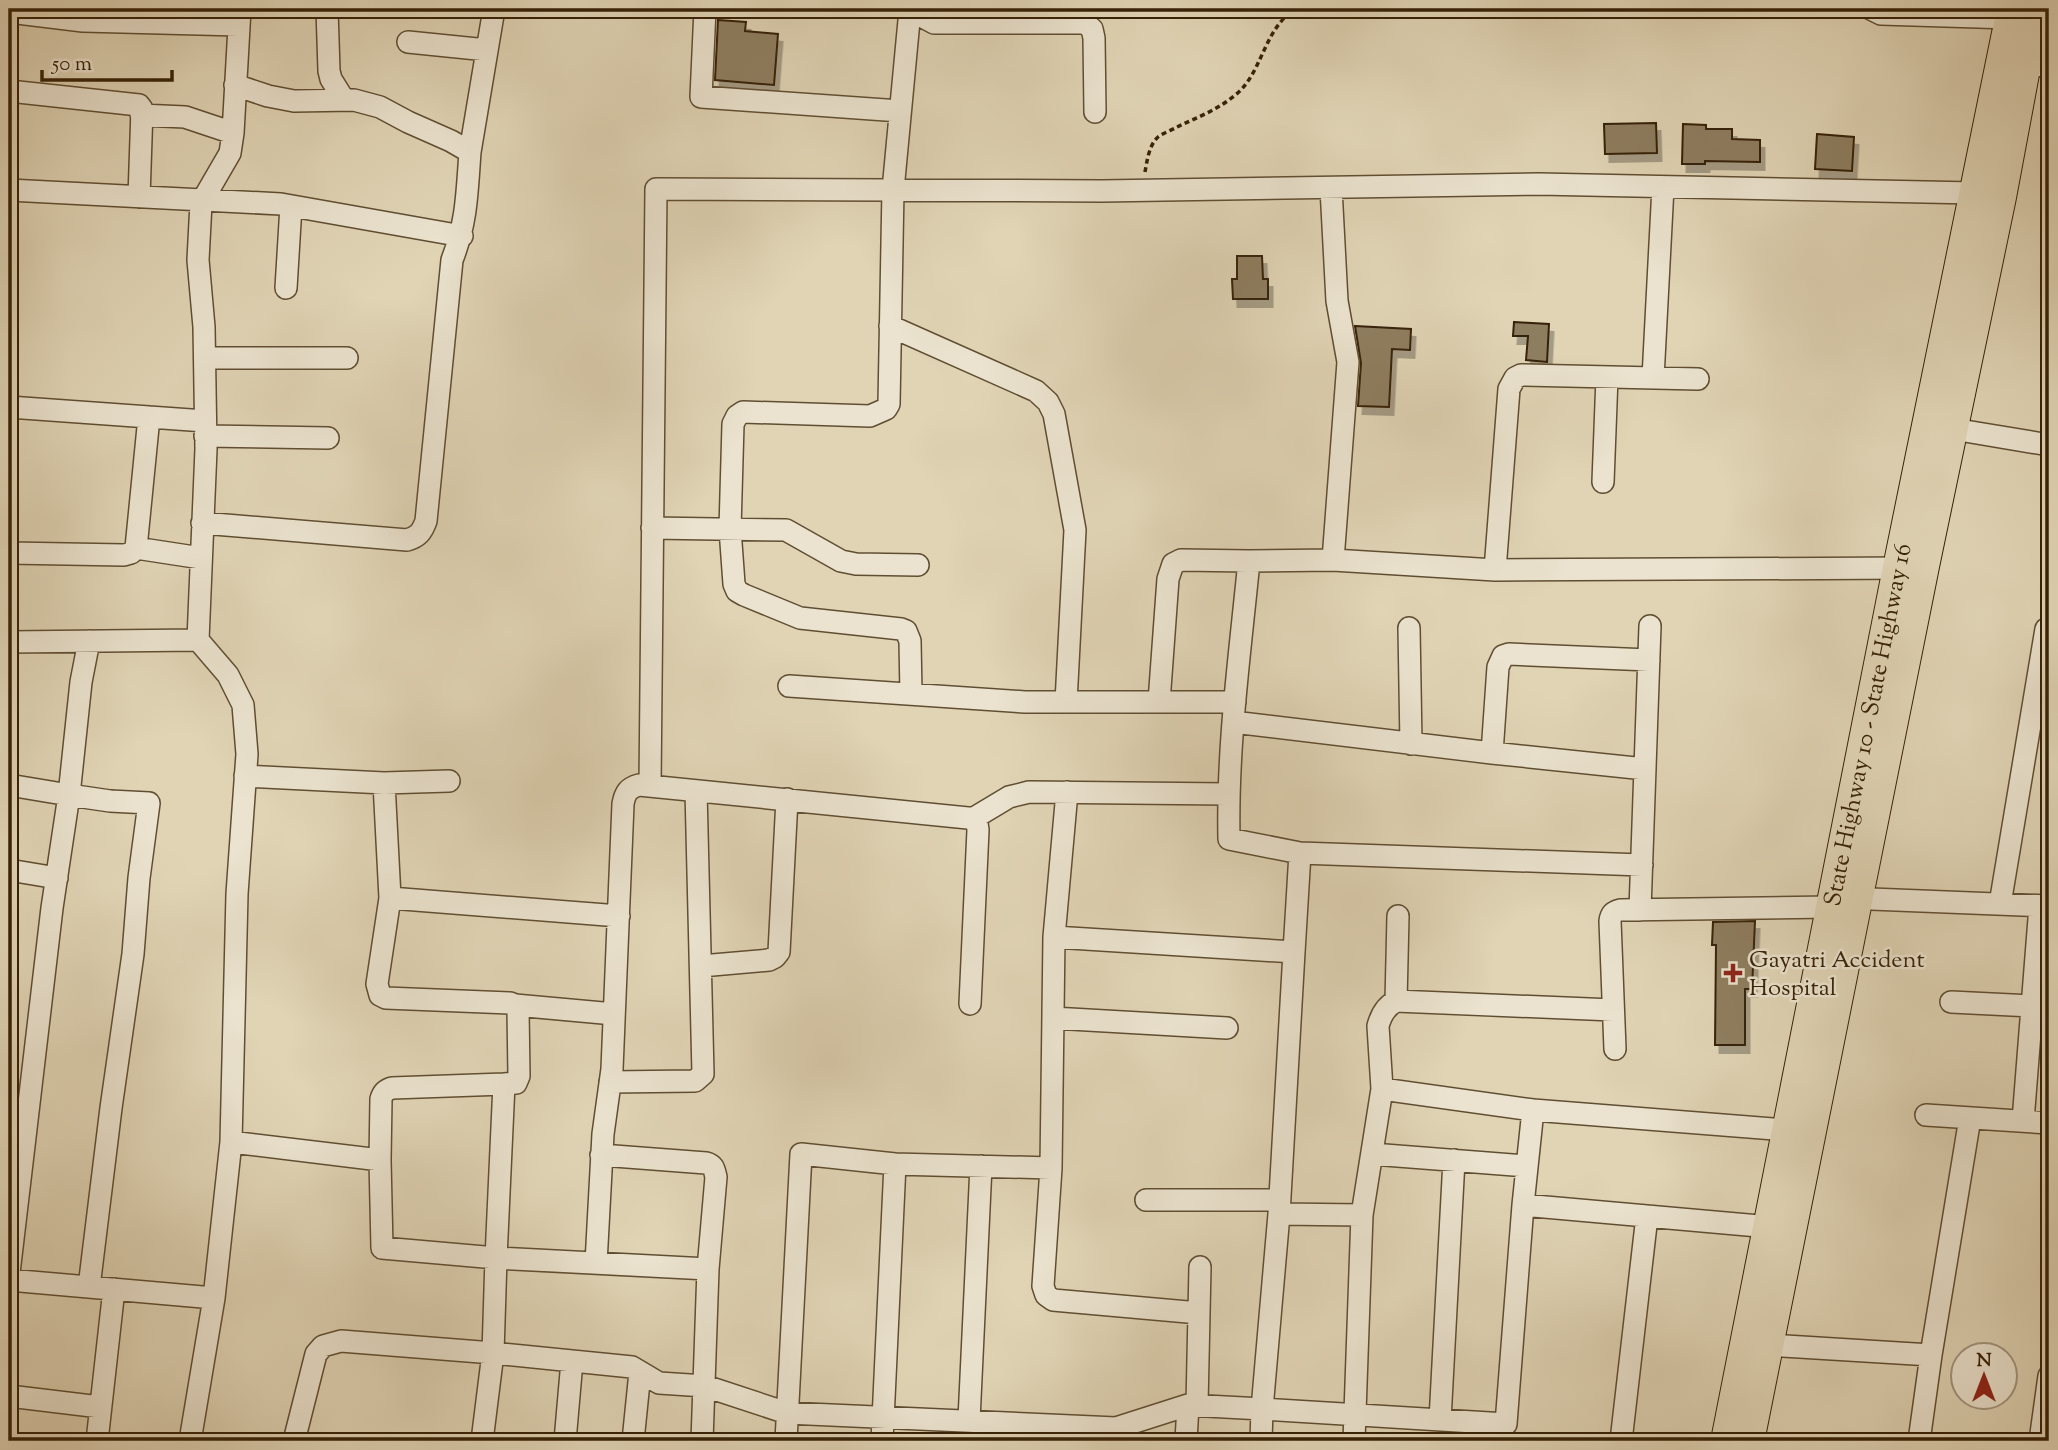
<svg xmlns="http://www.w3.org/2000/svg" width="2058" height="1450" font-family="'Sorts Mill Goudy',serif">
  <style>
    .building { fill: #8e7e61; stroke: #362107; stroke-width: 2; filter: url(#shadow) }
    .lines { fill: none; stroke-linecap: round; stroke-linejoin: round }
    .minor-casing { stroke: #604e32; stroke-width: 24 }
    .highway-casing { stroke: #362107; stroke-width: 32 }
    .path { stroke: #362107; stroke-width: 3.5; stroke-dasharray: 5 3.5; stroke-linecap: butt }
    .minor { stroke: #ebe3cf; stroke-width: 21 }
    .highway { stroke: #e0d4b5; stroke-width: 30 }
    .poi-dot { fill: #8f2418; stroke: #ebe3cf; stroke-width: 2.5 }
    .labels { text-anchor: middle; stroke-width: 5; stroke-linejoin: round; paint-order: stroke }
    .street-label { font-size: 24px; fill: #362107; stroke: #ebe3cf }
    .poi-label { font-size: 24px; fill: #362107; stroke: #ebe3cf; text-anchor: start }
  </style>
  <defs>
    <filter id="shadow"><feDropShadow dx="4.5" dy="8" stdDeviation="0" flood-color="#0004"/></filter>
  </defs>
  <rect width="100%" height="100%" fill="#e0d4b5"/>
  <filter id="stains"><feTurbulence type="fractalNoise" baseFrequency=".00286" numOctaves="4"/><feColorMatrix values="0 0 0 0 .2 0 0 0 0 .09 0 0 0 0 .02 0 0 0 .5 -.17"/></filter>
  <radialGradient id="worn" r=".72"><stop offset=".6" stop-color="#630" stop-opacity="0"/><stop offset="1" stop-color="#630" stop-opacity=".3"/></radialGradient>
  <path class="building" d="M718,20L746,22L745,31L778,34L774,85L715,80Z
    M1656,123L1657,153L1605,154L1604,124Z
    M1683,124L1706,125V129H1732V139L1760,140V162L1705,161V164H1682Z
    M1817,134L1854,137L1852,171L1815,169Z
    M1237,256H1262L1263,279H1268V299H1233L1232,279H1237Z
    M1514,322L1549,324L1547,362L1526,360L1528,336H1513Z
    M1355,326L1411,329L1410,350L1392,349L1389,407L1358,406L1361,363Z
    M1755,921L1752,989H1745V1045H1715L1716,945H1712L1713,922Z"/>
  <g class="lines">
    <defs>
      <path id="minor" d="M327,9L329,71L331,79L344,100
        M705,9L701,97L900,111
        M908,9L934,23H1085L1092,29L1094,38L1095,112
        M1871,9L1881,14L2010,18
        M910,10L893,190L889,404L886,409L870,416L743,412L737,416L733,424L730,529L734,584L737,591L744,595L800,618L901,629L906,631L910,641L911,694
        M9,12L83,21L238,25
        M408,42L487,50
        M2025,65L2049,66
        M9,91L139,105L142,109L139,197
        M141,115L185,117L233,133
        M470,152L494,9
        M1331,188L1337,301L1348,362L1333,560
        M9,190L281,204L462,236
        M286,288L291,206
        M890,326L1036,391L1048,402L1054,414L1075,530L1066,702
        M205,358H347
        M1653,378L1663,187
        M9,407L205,421
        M1953,429L2049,445
        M205,436L328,438
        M1603,482L1607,377
        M202,523L407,540C418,537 422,532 426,521L452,260C467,222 467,192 470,152L451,141L408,122L380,107L354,100L294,101L268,96L235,85
        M652,528L786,530L841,561L856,564L918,565
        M136,548L201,558
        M9,553L124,555L131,553L136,548L149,417
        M1495,570L1509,389L1515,378L1521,375L1698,379
        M1409,628L1411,744
        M89,641L81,682L69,795L110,801L149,803L139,878L133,954L111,1108L89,1287
        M9,642L198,640
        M789,686L1025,702H1235
        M1159,702L1168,579L1173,564L1181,560L1249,561
        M1233,722L1492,753L1645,769
        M1492,753L1498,667L1503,656L1509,654L1649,660
        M245,776L384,783L449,781
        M384,783L390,898L377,984L380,995L386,998L510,1003L515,1005L518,1010L519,1076L516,1083L504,1084L496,1258L708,1269
        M9,785L69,795L52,908L9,1273
        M650,786L656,189L1102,191L1539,184L1974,193L1988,195
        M1300,853L1642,865
        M9,870L57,878
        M390,898L619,916
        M1846,898L2049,906
        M2000,904L2046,629
        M1640,910L1650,626
        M1054,937L1067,792
        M1294,952L1300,853L1229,839C1227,746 1240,653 1249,561L1333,560L1495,570L1909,568
        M701,966L769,960L775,957L779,952L787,799
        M1396,1001L1398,916
        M1951,1002L2032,1006
        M970,1004L978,830L977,823L974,818
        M515,1005L614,1014
        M1053,1018L1227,1028
        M1615,1049L1610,921C1611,914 1613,912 1620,910L1831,907
        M610,1082L695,1081L703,1074L696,791
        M1382,1089L1378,1026C1381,1015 1386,1006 1396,1001L1613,1010
        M1533,1110L1787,1130
        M1926,1115L2049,1123
        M2023,1121L2040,906
        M231,1142L380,1160L382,1248L496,1258L493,1353L632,1367L659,1383L705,1386L787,1413L1116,1428L1188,1405L1262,1409L1279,1214L1294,952L1054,937L1051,1168L895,1164
        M1372,1154L1527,1166
        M601,1155L706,1163C714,1165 714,1169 716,1177L708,1269L702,1441
        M380,1160L381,1099C383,1092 386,1090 392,1088L504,1084
        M1051,1168L1043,1286L1046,1295L1053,1300L1199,1313
        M1146,1200H1279
        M1279,1214L1362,1215L1382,1089L1533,1110L1523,1205
        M596,1263L603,1134L612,1069L623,804C625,793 628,788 639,785L968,818H974L1009,797L1029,792L1228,794
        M9,1280L214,1298
        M1768,1345L1931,1355
        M9,1396L100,1407
        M1197,1405L1200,1267
        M1440,1420L1454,1160
        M97,1441L114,1289
        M190,1441L214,1298L231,1142L237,894L247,754L243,705L228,675L198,640L206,449L204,327L198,260L201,203L230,153L233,133L240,9
        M294,1441L316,1354L323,1346L341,1341L493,1353L482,1441
        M565,1441L572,1361
        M633,1441L640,1372
        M786,1441L801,1154L895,1164L882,1441
        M968,1441L981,1166
        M1186,1441L1188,1405
        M1261,1441L1262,1409L1506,1424L1523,1205L1781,1228
        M1354,1441L1362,1215
        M1621,1441L1647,1216
        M1919,1441L1931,1355L1970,1118
        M2040,1441L2049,1376"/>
      <g id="highway">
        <path id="s1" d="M1726,1441L1898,568L2012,9"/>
        <path d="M1749,1441L1924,566L2001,197L2036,9"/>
      </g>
    </defs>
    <use href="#minor" class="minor-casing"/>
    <use href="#highway" class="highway-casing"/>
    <path class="path" d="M1145,172C1147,161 1149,145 1158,137C1163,133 1172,130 1177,127C1196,118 1217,110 1234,96C1263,74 1262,31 1295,9"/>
    <use href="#minor" class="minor"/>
    <use href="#highway" class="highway"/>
  </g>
  <path class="poi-dot" d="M1729.5 962.5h7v7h7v7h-7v7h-7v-7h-7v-7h7z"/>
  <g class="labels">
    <g class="street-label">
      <text dy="8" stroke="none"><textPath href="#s1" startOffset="730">State Highway 10 - State Highway 16</textPath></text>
    </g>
    <g class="poi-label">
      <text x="1749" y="967">Gayatri Accident<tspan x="1749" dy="28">Hospital</tspan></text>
    </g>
  </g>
  <rect width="2058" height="1450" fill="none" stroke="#e0d4b5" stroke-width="35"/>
  <rect x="10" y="10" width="2037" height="1429" fill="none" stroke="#362107" stroke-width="3.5"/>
  <rect x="18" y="18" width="2023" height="1415" fill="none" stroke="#362107" stroke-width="2"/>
  <g transform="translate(1984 1376)"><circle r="33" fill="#ebe3cf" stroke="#a3957f" stroke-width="2"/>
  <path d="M0-5L12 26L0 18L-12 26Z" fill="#8f2418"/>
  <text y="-10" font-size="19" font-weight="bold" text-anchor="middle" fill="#362107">N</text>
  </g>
  <path d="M42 70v10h130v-10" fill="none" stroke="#362107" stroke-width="3.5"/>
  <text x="52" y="70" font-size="21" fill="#362107" stroke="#ebe3cf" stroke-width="5" paint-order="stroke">50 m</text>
  <rect width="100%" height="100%" filter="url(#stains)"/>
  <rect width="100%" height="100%" fill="url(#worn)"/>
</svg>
